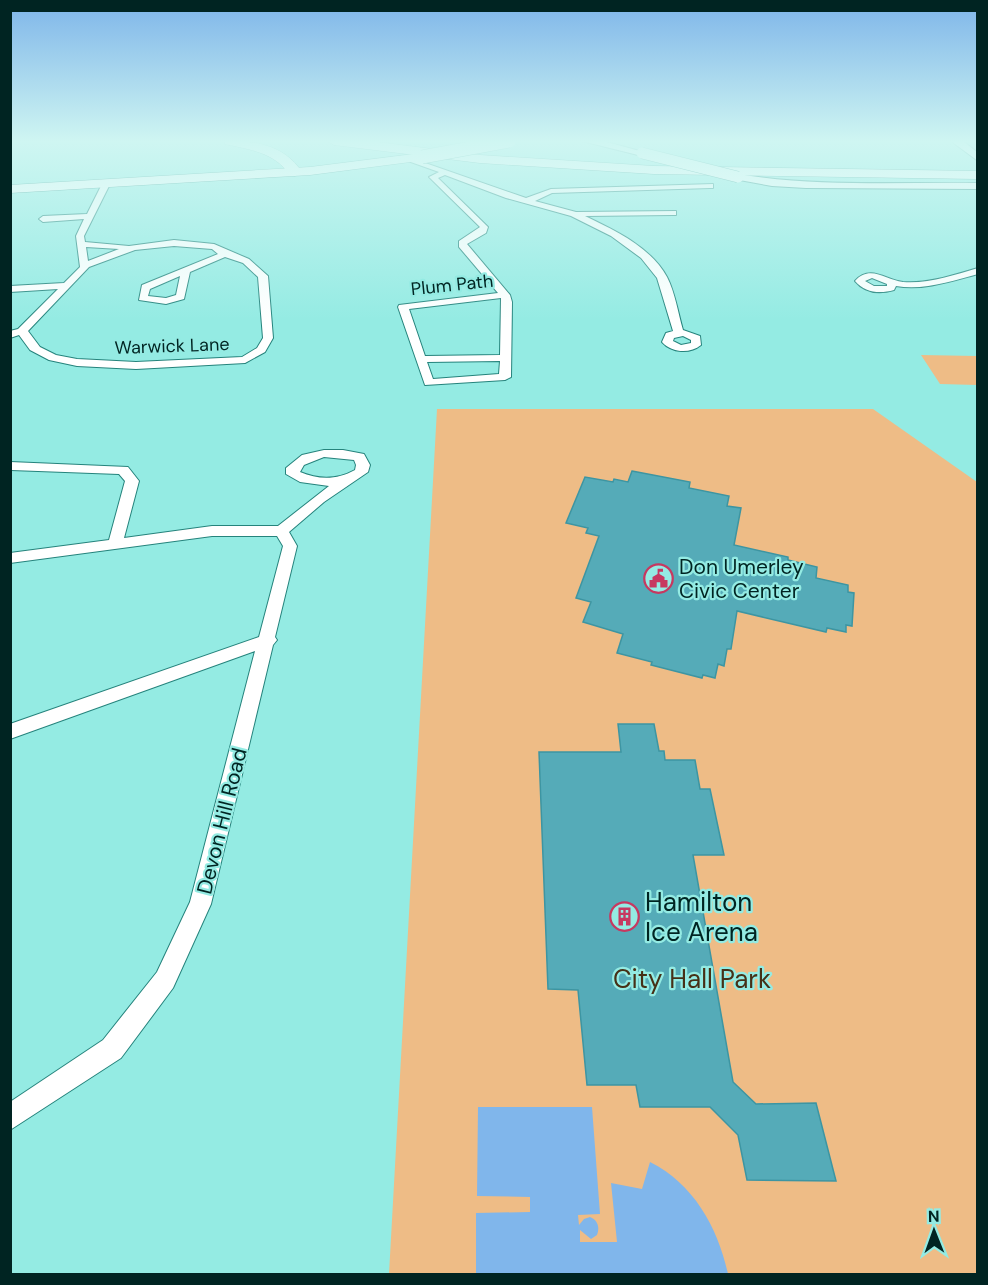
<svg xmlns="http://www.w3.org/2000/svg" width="988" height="1285" font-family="'DM Sans',sans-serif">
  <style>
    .green { fill: #eebc86 }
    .water { fill: #80b6eb }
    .building { fill: #55abb8; stroke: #3d95a2; stroke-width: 1.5 }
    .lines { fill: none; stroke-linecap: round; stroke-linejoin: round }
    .minor-casing { stroke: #25837c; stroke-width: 2 }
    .secondary-casing { stroke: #25837c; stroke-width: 2 }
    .primary-casing { stroke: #25837c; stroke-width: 1 }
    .motorway-casing { stroke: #25837c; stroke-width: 1 }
    .minor { fill: #fff; fill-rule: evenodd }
    .secondary { fill: #fff; fill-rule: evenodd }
    .primary { fill: #fff; fill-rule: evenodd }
    .motorway { fill: #fff; fill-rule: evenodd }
    .secondary-bridge-casing { stroke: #25837c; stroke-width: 12; stroke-linecap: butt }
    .primary-bridge-casing { stroke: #25837c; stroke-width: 14; stroke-linecap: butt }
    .secondary-bridge { stroke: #fff; stroke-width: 11 }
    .primary-bridge { stroke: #fff; stroke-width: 13 }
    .labels { text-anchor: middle; stroke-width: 4.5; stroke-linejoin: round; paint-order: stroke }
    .far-street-label { font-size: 18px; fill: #002422; stroke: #94ebe3 }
    .poi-label { font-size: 21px; fill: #002422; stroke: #94ebe3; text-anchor: start }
    .street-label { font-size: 21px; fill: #002422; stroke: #94ebe3 }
    .near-poi-label { font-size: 26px; fill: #002422; stroke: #94ebe3; text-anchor: start }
    .near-park-label { font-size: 26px; fill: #463017; stroke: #94ebe3 }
  </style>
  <rect width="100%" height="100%" fill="#94ebe3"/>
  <path class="green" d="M921,355L977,356V385L940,384Z
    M437,409H873L977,482V1274H389Z"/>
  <path class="water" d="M478,1107H592L600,1214L578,1215L579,1225L584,1219L590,1217C598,1220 600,1228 597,1235L591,1239L580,1230V1242H617L611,1183L642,1189L650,1162C694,1184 718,1228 728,1274H476V1213L530,1212V1197L477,1196Z"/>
  <path class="building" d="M632,471L690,482L689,488L729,496L727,506L741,508L734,545L788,557V560L817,567L816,578L848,585V592L854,593L852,626L846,625V632L827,628L826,632L737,611L731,649H727L724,666L718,664L715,678L703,675L702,678L651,665L652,662L617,653L623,634L583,622L591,602L576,598L599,536L586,533L588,528L566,523L585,477L613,482L614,479L628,482Z
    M618,724H654L659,751H664L665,760H695L700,789H710L724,855H693L733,1082L756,1104L816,1103L836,1181L747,1180L738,1135L710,1107H640L636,1085H587L578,990L548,989L539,752H621Z"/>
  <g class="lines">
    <defs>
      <path id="minor" d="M408,157L526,198L551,189L713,184V188H710L552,193L535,201L576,212L676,211V215H673L585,216C614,230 651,247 667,277C675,292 678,313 683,330L700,336L701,345C690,354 672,353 662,342L666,333L673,331L657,278L641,258L611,236L571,216L506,198L445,175L438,178L488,227L486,233L467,244L510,295L512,302L511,377L505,380L425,385L398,307L399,305L498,293L459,247V241L480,227L429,177L439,172L408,161ZM501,298L500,355L425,356L409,309ZM683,336L691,340V343L681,345L673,341L674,338ZM500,361L499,374L433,379L427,362Z
        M103,182L110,184L84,236L85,242L129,246L174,240L214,244L249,259L268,276L273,338L265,352L245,363L136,369L77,366L49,360L30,350L19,335L10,338V331L18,329L58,289L10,292V286L64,283L80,267L76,236L84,219L43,222L39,219L43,216L87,214ZM174,246L212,249L218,254L142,285L139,300L166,304L184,299L190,272L225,257L243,263L258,277L263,338L257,348L242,357L136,362L77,359L56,355L40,347L28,331L89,267L135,250ZM86,247L119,249L88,261ZM180,276L176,295L166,298L148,296L150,289Z
        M978,268V274C952,281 923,291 896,286L894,290C880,294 865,293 855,281C870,264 886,280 903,282C928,284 954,275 978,268ZM872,278L887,284V286H874L865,281Z
        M324,450H343L364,454L370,465L368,472L324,502L289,532L297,546L275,637L277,640L273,645L211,904L173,988L121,1058L10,1130V1102L103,1040L157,972L190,902L255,651L10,739V724L259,637L283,546L277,536H212L10,563V553L109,540L125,481L119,474L11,470L10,462L128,467L139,481L124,538L212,526H278L329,486L300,482L286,474V468L302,455ZM324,457L354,460L356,465L355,470C337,480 319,480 300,472L304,465Z"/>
      <path id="secondary" d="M582,141H603L647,153L642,156Z
        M951,141H963L978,153V161Z
        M738,174C816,187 898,182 978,183V189L806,188L772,186L734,179L732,177Z"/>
      <path id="primary" d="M422,153L428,157L426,160L310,175L10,193V185L310,167Z"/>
      <path id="motorway" d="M224,141C255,141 283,144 302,172L295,176L290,175C274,152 251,150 225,144Z
        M328,141H369L480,155L654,166L978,171V179L654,174L480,163L334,145Z"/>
    </defs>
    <use href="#minor" class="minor-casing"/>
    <use href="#secondary" class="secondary-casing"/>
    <use href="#primary" class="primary-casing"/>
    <use href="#motorway" class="motorway-casing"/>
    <use href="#minor" class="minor"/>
    <use href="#secondary" class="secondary"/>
    <use href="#primary" class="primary"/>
    <use href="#motorway" class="motorway"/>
    <defs>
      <path id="secondary-bridge" d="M642,153L738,177"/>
      <path id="primary-bridge" d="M422,157L509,141"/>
    </defs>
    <use href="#secondary-bridge" class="secondary-bridge-casing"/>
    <use href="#primary-bridge" class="primary-bridge-casing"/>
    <use href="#secondary-bridge" class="secondary-bridge"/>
    <use href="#primary-bridge" class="primary-bridge"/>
  </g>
  <linearGradient id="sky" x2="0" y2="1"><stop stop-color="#7eb5e9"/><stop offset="0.44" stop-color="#cff6f2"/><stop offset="1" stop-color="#cff6f2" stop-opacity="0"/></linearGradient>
  <rect width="988" height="321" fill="url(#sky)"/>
  <defs>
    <symbol id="civic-ring" viewBox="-11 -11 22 22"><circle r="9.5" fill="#94ebe3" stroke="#c73860" stroke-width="1.5"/><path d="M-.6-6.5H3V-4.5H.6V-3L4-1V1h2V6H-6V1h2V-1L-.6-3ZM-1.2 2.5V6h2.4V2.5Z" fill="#c73860"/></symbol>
    <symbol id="building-ring" viewBox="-11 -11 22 22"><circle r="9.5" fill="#94ebe3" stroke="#c73860" stroke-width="1.5"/><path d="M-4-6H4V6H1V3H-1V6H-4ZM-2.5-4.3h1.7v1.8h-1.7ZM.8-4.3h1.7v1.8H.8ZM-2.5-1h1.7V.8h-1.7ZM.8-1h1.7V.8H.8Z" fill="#c73860"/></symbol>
  </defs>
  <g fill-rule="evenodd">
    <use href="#civic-ring" x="642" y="562" width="33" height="33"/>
    <use href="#building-ring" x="608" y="900" width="33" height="33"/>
  </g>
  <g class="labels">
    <g class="far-street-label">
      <text transform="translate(452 285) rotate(-6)" y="6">Plum Path</text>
      <text transform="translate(172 346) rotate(-2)" y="6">Warwick Lane</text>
    </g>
    <g class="poi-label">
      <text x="679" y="574">Don Umerley<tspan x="679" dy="24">Civic Center</tspan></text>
    </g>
    <g class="street-label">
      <text transform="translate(222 821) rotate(-76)" y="7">Devon Hill Road</text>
    </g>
    <g class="near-poi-label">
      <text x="645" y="911">Hamilton<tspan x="645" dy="30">Ice Arena</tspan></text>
    </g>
    <g class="near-park-label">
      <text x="692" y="988">City Hall Park</text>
    </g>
  </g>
  <rect width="988" height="1285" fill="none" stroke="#002422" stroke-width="24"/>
  <g transform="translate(934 1231) rotate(359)" stroke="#94ebe3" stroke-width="4.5" paint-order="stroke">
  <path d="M0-4.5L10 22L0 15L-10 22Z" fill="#002422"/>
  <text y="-9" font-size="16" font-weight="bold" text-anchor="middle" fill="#002422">N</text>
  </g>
</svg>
